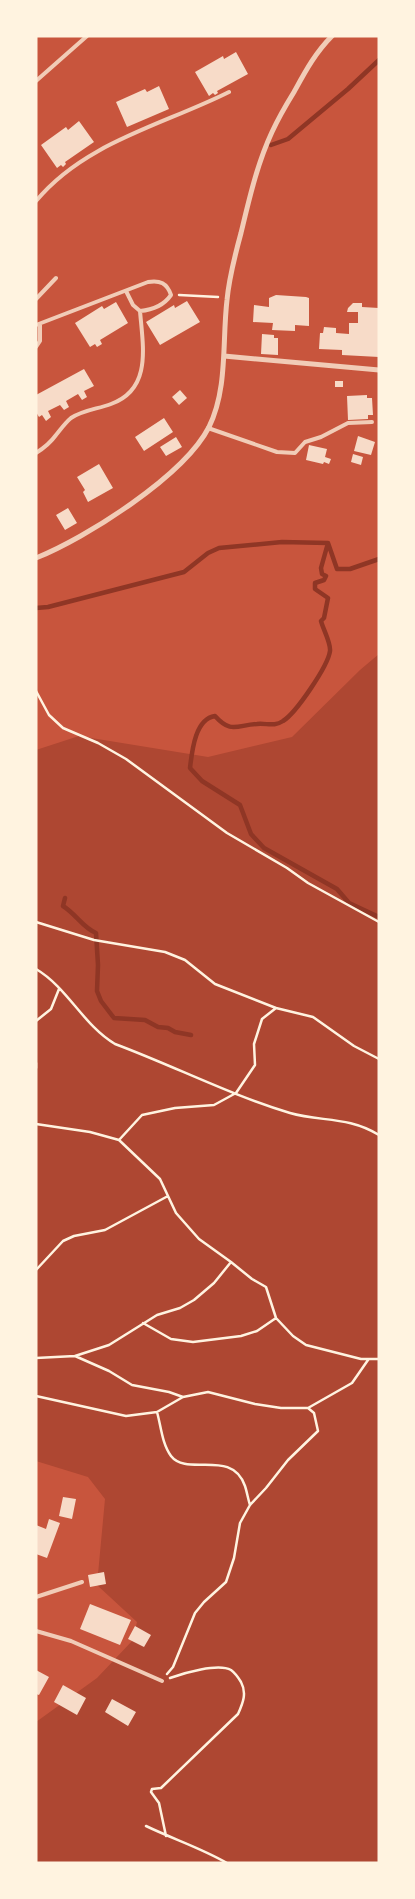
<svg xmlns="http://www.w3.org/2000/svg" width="415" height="1899" font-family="'Titillium Web',sans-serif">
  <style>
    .green { fill: #ae4732 }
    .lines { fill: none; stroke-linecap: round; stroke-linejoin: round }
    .stream { stroke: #8f3625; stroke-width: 4.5 }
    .building { fill: #f7dbc8 }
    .path { stroke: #fff3e0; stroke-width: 2.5 }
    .service { stroke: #f1ccb7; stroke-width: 4 }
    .minor { stroke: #f1ccb7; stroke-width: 5 }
  </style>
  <rect width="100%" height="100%" fill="#c8553d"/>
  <path class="green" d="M379,654V1863H36V1722L97,1678L133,1640L137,1622L97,1585L105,1499L88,1477L36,1461V750L79,736L208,757L292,737L360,670Z"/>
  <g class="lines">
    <path class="stream" d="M271,145L288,139L348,89L379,60
      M328,543L337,569H350L379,559
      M36,608L48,607L184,572L208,553L219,548L282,542L328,543L321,568L322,574L326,576L324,580L315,583V589L328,598L324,618L321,621C323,629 331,643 330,651C328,666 296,713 283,721C274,727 267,723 257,724C237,725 231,734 215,716C195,719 192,751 190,768L202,781L240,805L251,834L264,848L337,889L349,903L379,917
      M65,898L63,906C76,914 83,928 96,933L98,965L97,991L101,1001L114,1018L145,1020L158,1027L168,1028L175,1032L191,1035"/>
  </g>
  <path class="building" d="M236,52L248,74L217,91L218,93L215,95L213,93L209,96L195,72L223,56L224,59Z
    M159,86L169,109L127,127L116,102L145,89L147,92Z
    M79,121L94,142L65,162L66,164L63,167L61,165L57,168L41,145L66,127L68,130Z
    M276,295L306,297L309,298V326L295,325V331L272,330L273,323L253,322L254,305L269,307V298Z
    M187,301L200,322L160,345L146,322L174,305L175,308Z
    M116,302L128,323L100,340L102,344L97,347L95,344L90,347L75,323L102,306L104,309Z
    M353,303H362V307L379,308V357L342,355V350L319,349L320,333H323L324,327L336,328V333L349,334V323H358V312H347L348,308Z
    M262,334L274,335V338H278V355L261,354Z
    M84,369L94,386L84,391L87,397L82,400L78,394L66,401L69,407L64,410L60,405L48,411L51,417L46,421L42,415L39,417L36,412V395Z
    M335,381H343V387H335Z
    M180,390L187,398L179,405L172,397Z
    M367,395V398H372L373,415H368V419L348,420L347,396Z
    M164,418L173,432L144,451L135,437Z
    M358,436L375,442L371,455L354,451Z
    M176,437L182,447L166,456L160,447Z
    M309,445L327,449L325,457L331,459L329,464L324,462L323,464L306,460Z
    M353,454L363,457L361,465L351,462Z
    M99,464L113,488L88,502L83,492L85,490L77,477Z
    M68,508L77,523L65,530L56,515Z
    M63,1497L76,1499L72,1519L59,1516Z
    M49,1519L60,1523L47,1558L36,1554V1525L46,1529Z
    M104,1572L106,1584L90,1587L88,1575Z
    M90,1604L131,1620L120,1645L80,1629Z
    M135,1626L151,1635L144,1647L128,1639Z
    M36,1670L49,1677L39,1695L36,1694Z
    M63,1685L86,1698L77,1715L54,1702Z
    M112,1699L136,1712L128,1726L105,1712Z"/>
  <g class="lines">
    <path class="path" d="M179,295L218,297
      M36,691L49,715L63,728L98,743L126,759L227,833L287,868L308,883L379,922
      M36,922L94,940L165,952L185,960L215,984L276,1008
      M36,969C68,988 83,1025 115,1044C174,1066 230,1095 290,1113C321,1122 348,1116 379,1135
      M36,1021L51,1009L59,989
      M36,1063V1068
      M36,1124L90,1132L119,1140L142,1115L175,1108L214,1105L236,1093L255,1065L254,1044L262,1019L276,1008L313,1017L354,1046L379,1059
      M119,1140L160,1179L176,1213L199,1239L231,1262L252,1279L266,1287L276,1318L293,1336L306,1345L361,1359H379
      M36,1270L63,1241L74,1236L105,1230L168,1196
      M143,1323L171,1339L193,1342L241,1336L257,1331L276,1318
      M75,1356L109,1345L157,1315L180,1308L194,1300L214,1283L231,1262
      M36,1358L75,1356L109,1371L132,1385L169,1392L183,1397L208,1392L255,1404L281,1408H308L314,1413L318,1431L288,1460L266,1488L250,1505L240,1523L234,1558L226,1582L204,1602L195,1613L173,1667L167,1674
      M36,1396L126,1416L157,1412L183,1397
      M308,1408L352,1383L368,1360
      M157,1412C161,1426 162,1444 171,1456C187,1477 232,1448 245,1486C247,1492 248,1499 250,1505
      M146,1826C173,1839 201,1848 227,1863
      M166,1836L159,1803L151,1792L152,1789L161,1788L238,1714C243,1703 247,1693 241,1682C238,1677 235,1673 231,1670C218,1663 184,1673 170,1678"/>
    <path class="service" d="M36,81L87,36
      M36,201C85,142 163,125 229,92
      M36,299L56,278
      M36,325L148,282C160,280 167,283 171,295C164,305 152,310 140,311L133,305L126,291
      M36,347L40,341V325
      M208,428L277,452L295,453L305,442L321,437L348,423L372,422
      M36,453C44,448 51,442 56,435C61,429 65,423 71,418C83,410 98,409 111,404C152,389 143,347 140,311
      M36,1597L82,1582
      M36,1631L71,1641L162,1681"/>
    <path class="minor" d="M224,356L379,370
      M36,558C86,538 184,476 209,427C228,388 222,342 227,300C229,278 235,255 241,233C249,200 257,164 272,132C278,119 286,105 294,92C305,72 315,53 332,36"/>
  </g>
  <rect width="415" height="1899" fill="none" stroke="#fff3e0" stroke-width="75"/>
</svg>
